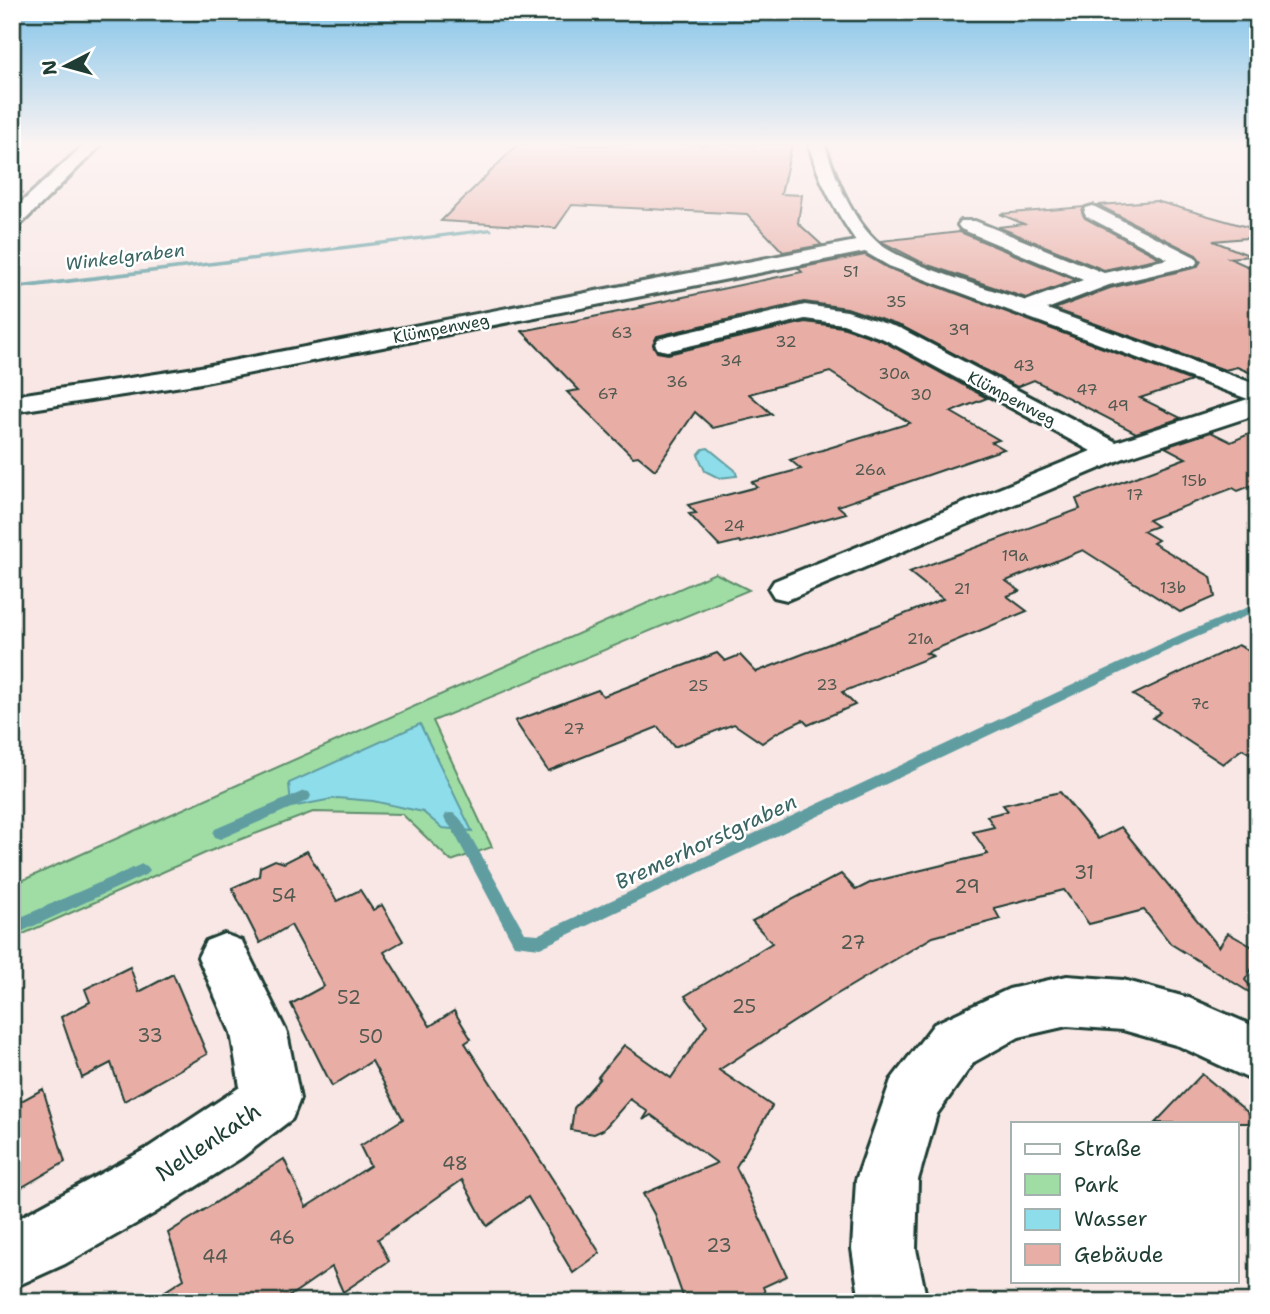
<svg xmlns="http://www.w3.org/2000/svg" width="1270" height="1314" font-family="'Shantell Sans',sans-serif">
<rect width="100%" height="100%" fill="#f8e7e4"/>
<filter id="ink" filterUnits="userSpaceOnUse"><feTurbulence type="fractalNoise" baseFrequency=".0143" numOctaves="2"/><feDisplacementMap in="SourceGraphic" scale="14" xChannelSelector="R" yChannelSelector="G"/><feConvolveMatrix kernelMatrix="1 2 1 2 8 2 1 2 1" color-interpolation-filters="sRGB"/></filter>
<g filter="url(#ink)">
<!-- green -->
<polygon fill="#9fdda4" stroke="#5f8d6c" stroke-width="2" points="715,573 749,590 433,721 492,847 451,861 402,814 313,812 210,851 12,939 12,885"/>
<!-- water -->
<g fill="#8dddea" stroke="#619da1" stroke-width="2">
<polygon points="708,448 735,470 737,476 719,478 705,471 698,455 703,449"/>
<polygon points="420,724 472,831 442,828 423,812 373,801 337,798 291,807 289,783"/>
</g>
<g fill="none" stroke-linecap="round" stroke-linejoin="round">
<!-- stream -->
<g fill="#619da1" fill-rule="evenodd">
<polygon points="491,228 493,231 12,290 12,286"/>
<path d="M1258,603V611L1190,640L540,948L514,945L452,829L444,818L446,814C454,811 457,815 462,821L525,933L539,934L1182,634Z"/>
<polygon points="304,791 309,792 311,796 309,800 225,837 220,839 215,837 213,833 215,829"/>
<polygon points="142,864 147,866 150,870 147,874 12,936 12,921"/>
</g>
</g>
<!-- building -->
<g fill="#e8aea6" stroke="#1f3d34" stroke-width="2">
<polygon points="517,145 792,145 781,194 802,195 798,223 822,245 783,252 747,214 572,205 556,228 441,221"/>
<polygon points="1156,201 1258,230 1258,237 1213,241 1251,256 1229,258 1258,271 1258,376 1237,367 1225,370 1054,309 1110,288 1197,267 1201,261 1196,255 1098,205"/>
<polygon points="1084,207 1082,213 1085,218 1160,258 1104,270 998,227 1024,224 1000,214"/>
<polygon points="960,232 1076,280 1026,298 925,264 880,241"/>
<polygon points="865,255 888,268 1192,381 1140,398 1181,418 1136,433 1034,380 1017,387 903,327 847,308 804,302 657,336 653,345 657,352 668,354 805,322 842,327 883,341 987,398 951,412 999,440 992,442 1004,449 838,506 846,513 741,543 739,541 719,546 689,514 696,513 688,505 757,487 752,482 801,469 790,460 910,423 830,372 749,394 772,414 713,428 695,412 655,470 638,456 633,457 567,392 579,390 522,331 643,307 641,306 802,272 798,268"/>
<polygon points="1258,430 1258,483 1238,491 1233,488 1148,520 1157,526 1143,531 1158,540 1153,543 1211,577 1215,597 1180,612 1083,550 1006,581 1020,591 1007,596 1027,611 926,653 933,656 842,692 855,705 808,725 803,720 778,732 762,743 734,724 674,747 658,727 548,771 515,721 598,690 603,696 717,653 725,661 740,655 756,672 829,644 943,599 909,572 1080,509 1076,499 1186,458 1165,447 1211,432 1231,442"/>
<polygon points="1238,645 1258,655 1258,758 1242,749 1223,764 1153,718 1161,712 1133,695"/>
<polygon points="1060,792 1098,839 1121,827 1219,947 1228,933 1258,950 1258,959 1245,980 1252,988 1249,992 1171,944 1144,910 1089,924 1064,890 994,908 1000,919 933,937 829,999 719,1070 772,1106 736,1167 787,1276 763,1287 769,1302 685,1302 654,1214 643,1194 717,1163 651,1115 643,1120 648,1112 630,1099 603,1130 594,1134 571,1130 574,1108 600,1078 598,1077 624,1045 671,1078 707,1025 685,996 772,943 752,921 841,874 856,890 872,882 988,854 973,832 994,827 987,816 1008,811 1003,805"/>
<polygon points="307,851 337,901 360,890 373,910 382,905 403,941 384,952 430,1026 454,1011 471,1039 465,1043 600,1253 573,1273 528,1197 487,1226 462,1180 378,1239 389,1261 343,1292 332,1267 281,1302 148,1302 184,1279 168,1233 284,1159 306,1207 370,1166 360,1146 403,1119 372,1061 332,1086 291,1004 324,986 291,925 260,943 232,888 259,876 260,867 275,860 284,863"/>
<polygon points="130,967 139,992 173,974 207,1054 124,1101 111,1063 82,1078 61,1017 90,1002 85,989"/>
<polygon points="1202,1074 1258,1121 1258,1123 1155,1123"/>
<polygon points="43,1089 65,1162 12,1193 12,1106"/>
</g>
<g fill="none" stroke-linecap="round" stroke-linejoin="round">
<defs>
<g id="minor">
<polygon points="84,145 101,145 19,226 12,228 12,211"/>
<path d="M809,145H825C835,176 850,216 875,240C898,263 991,289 1026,301L1083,280L961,229L958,225L961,221H975L1104,273L1168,259L1086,216L1084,212L1086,208L1093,206L1195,257L1198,261L1195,265L1109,285L1047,309L1258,385V414L1124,458L787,600L774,597L769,589L774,581L1091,451L884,339L843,324L805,319L667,351L658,349L655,344L658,339L805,305L847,311L902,329L1116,442L1248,399L889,266L865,252L195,384L12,412V396L195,368L856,241C835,210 819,182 809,145Z"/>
<polygon points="224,934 242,941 287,1033 300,1099 292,1119 241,1158 153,1214 65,1264 12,1288 12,1222 146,1149 240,1087 231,1033 198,957 206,941"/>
<polygon points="1067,976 1123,980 1189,998 1258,1028 1258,1083 1179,1046 1123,1030 1067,1026 1019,1037 974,1062 937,1114 918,1180 916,1249 927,1302 860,1302 852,1249 856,1180 891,1080 934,1024 1009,989"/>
</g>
</defs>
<!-- minor casing -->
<use href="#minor" stroke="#1f3d34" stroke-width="6"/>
<!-- minor -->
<use href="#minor" fill="#fff" fill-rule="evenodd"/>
</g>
</g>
<!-- sky -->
<linearGradient id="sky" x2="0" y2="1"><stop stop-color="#83c4e9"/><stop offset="0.44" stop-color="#fcf4f3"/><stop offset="1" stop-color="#fcf4f3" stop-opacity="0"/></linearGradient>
<rect width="1270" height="328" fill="url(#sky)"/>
<g text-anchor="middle" stroke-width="5" stroke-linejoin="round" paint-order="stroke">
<!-- number labels -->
<g font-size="16" fill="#515950">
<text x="851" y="277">51</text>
<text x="896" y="307">35</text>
<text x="959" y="335">39</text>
<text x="622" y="338">63</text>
<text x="786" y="347">32</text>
<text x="731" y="366">34</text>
<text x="1024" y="371">43</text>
<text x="894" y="379">30a</text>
<text x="677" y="387">36</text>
<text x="1087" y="395">47</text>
<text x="608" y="399">67</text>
<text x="921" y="400">30</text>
<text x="1118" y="411">49</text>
<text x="870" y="475">26a</text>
<text x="1194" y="486">15b</text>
<text x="1135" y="500">17</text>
<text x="734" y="531">24</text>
<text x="1015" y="561">19a</text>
<text x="1173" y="593">13b</text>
<text x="962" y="594">21</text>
<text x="920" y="644">21a</text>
<text x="827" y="690">23</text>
<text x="698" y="691">25</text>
<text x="1200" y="709">7c</text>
<text x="574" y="734">27</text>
</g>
<!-- far-street labels -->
<g font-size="16" fill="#1f3d34" stroke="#fff">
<text transform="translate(441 328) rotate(-11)" y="6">Klümpenweg</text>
<text transform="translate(1012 398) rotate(28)" y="6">Klümpenweg</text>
</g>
<!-- far-water labels -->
<g font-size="18" font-style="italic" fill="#3a6562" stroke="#fff">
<text transform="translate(125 257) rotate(-7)" y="6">Winkelgraben</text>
</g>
<!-- near-number labels -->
<g font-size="19" fill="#515950">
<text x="1084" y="879">31</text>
<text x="967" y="893">29</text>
<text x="284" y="902">54</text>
<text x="853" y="949">27</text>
<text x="349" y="1004">52</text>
<text x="744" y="1013">25</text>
<text x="150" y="1042">33</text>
<text x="371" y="1043">50</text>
<text x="455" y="1170">48</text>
<text x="282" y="1244">46</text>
<text x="719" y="1252">23</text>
<text x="215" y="1263">44</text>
</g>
<!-- water labels -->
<g font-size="21" font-style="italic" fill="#3a6562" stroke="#fff">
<text transform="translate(706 842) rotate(-25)" y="7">Bremerhorstgraben</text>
</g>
<!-- near-street labels -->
<g font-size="23" fill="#1f3d34" stroke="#fff">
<text transform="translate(208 1142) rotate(-34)" y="8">Nellenkath</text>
</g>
</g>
<!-- margin -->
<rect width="1270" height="1314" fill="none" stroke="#fff" stroke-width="42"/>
<rect x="21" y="21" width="1228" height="1272" fill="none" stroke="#1f3d34" stroke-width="2.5" filter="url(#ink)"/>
<!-- legend -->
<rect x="1011" y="1122" width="228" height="161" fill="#ffffff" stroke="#a5b1ae" stroke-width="2"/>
<rect x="1025" y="1144" width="35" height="10" fill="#ffffff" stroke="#a5b1ae" stroke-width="2"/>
<text x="1074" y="1156" font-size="21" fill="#1f3d34">Straße</text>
<rect x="1025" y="1174" width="35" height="21" fill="#9fdda4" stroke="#a5b1ae" stroke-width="2"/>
<text x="1074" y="1192" font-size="21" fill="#1f3d34">Park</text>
<rect x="1025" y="1209" width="35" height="21" fill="#8dddea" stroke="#a5b1ae" stroke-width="2"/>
<text x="1074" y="1226" font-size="21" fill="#1f3d34">Wasser</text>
<rect x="1025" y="1244" width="35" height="21" fill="#e8aea6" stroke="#a5b1ae" stroke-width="2"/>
<text x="1074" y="1262" font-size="21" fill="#1f3d34">Gebäude</text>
<!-- north arrow -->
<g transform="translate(66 66) rotate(264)" stroke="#ffffff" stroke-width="5" paint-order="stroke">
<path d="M0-5L12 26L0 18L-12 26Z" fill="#1f3d34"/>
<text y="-10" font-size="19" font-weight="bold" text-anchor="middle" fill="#1f3d34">N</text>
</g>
</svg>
